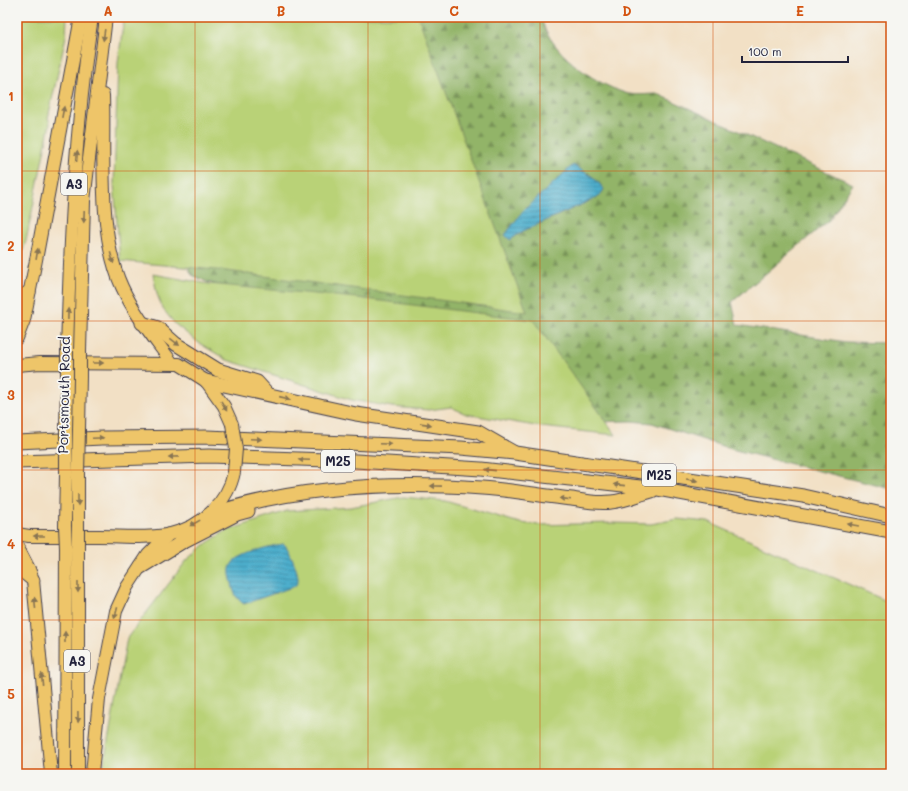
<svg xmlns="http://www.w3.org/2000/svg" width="908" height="791" font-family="Mali,sans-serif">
<defs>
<pattern id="forest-firs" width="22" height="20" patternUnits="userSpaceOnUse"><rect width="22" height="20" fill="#92b468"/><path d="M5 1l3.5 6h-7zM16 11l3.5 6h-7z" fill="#779257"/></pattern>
<pattern id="water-rules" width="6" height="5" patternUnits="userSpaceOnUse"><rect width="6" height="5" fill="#4daecc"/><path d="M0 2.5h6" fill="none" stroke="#408da7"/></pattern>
</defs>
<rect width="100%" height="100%" fill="#f6f6f2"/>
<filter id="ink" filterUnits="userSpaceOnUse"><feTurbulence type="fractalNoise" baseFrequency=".025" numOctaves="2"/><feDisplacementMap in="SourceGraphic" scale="8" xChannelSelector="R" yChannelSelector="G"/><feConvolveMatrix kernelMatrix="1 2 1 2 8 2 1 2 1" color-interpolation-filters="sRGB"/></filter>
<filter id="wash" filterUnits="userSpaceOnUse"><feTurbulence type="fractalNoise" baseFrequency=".012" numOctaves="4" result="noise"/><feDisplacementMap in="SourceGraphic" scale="16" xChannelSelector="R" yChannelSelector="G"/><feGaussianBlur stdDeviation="0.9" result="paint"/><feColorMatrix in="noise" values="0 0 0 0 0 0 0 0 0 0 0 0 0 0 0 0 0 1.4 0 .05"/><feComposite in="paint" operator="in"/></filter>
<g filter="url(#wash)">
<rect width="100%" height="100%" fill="#f2e0c5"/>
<!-- forest -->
<path fill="url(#forest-firs)" stroke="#5a6b52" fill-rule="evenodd" d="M172,17H541C549,52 592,82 625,93C634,96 648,94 658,94L853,184L829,220L732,302L737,325L846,342L891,343V489L731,449L652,423L631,421L593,422L237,289L207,282L192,275L187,265ZM600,196L523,231L510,240L505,235Z"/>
<!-- park -->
<g fill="#b9d277" stroke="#6e7a59">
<polygon points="17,17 67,17 66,36 48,118 50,123 26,241 17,268"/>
<polygon points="124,17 421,17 419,19 527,312 227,271 120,261 114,184 118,63"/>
<polygon points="153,274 209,284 357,298 533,320 616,435 541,427 466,414 451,407 429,410 392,407 352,400 227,360 199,343 175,324 163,309 157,294"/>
<polygon points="403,497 445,501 520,523 539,525 612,523 651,524 677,519 708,522 891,603 891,774 102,774 127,638 187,560 207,543 226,531 287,511 351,507"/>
</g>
<!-- water -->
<g fill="url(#water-rules)" stroke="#386884">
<polygon points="573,165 593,177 604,189 600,196 523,231 510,240 505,235 523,211"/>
<path d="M284,544C289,548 299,573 298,580C298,583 296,584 295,586L244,604C236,599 233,591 232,583C230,576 228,570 232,564C237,554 273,545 284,544Z"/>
</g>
</g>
<g filter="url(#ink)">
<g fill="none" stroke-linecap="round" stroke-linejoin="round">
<defs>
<g id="trunk">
<path d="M103,95C105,153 97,233 122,287C135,315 154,338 172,363"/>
<polyline points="17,338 24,320 36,260 81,17"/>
<polyline points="80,351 84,201 106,17"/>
<path d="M67,352C70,240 75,128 92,17"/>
<polyline points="17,365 40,363 179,364 206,381 224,406 232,424"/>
<polyline points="79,429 80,377"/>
<polyline points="66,431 67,378"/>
<polyline points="65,526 66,474"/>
<polyline points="78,526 78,474"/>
<path d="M17,534L29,536C53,536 76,536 99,536C122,536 147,539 170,534C200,528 228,503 234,472"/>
<polyline points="17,546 29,569 33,580 51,774"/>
<polyline points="78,548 78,774"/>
<polyline points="65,774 66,548"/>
<polyline points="92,774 99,699 116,611 127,587 148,555 169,534"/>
</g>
<g id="motorway">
<polyline points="17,304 20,298 29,292"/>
<polyline points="142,323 158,328 176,344 218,370 257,382 268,394"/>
<polyline points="206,381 356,414 478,432 513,452"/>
<polyline points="17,442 102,438 207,437 461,448 515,453 803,496 891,516"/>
<polyline points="17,462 209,456 356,461 481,469 658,489 891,532"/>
<path d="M209,515C294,486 393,482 482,488C512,490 542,496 572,499C584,501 599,504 611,502C625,501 639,494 652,491"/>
<polyline points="17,563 23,572 33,580"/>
<polyline points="141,567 182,542 237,514 248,511"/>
</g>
</defs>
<!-- trunk casing -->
<use href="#trunk" stroke="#413e50" stroke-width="14"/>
<!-- motorway casing -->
<use href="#motorway" stroke="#413e50" stroke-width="15"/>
<!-- trunk -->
<use href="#trunk" stroke="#eec569" stroke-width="12"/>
<!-- motorway -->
<use href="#motorway" stroke="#eec569" stroke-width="13"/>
<defs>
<g id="trunk-bridge">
<polyline points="80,377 80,351"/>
<polyline points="67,378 67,352"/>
<polyline points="232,424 236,449 234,472"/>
<polyline points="66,474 66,431"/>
<polyline points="78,474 79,429"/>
<polyline points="65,526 66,548"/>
<polyline points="78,548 78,526"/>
</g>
</defs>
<!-- trunk-bridge casing -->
<use href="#trunk-bridge" stroke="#413e50" stroke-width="14" stroke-linecap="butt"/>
<!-- trunk-bridge -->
<use href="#trunk-bridge" stroke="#eec569" stroke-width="12"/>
</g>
<!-- one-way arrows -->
<defs><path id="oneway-solid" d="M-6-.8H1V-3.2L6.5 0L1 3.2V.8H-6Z"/></defs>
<g fill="#887452">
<use href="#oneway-solid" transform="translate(104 35) rotate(98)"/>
<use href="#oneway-solid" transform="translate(63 112) rotate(-79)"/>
<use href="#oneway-solid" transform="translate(77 156) rotate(-86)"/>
<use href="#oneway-solid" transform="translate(84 217) rotate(92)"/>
<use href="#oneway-solid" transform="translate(37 254) rotate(-81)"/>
<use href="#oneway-solid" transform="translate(112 258) rotate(74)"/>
<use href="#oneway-solid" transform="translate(68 314) rotate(-89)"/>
<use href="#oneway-solid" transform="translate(175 342) rotate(38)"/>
<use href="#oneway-solid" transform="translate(98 363)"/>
<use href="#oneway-solid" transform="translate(285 398) rotate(13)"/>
<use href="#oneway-solid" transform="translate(224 406) rotate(60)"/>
<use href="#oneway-solid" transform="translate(426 424) rotate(8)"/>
<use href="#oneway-solid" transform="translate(98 438) rotate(-2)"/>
<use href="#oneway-solid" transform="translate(256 439) rotate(2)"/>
<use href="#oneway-solid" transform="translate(386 444) rotate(3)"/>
<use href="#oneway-solid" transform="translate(174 457) rotate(179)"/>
<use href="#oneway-solid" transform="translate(304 460) rotate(-178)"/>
<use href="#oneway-solid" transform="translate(490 470) rotate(-174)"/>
<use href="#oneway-solid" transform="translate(692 480) rotate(9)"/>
<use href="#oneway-solid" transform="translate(619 485) rotate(-174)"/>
<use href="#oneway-solid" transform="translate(436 486) rotate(-179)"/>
<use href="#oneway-solid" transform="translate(565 499) rotate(-173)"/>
<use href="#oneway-solid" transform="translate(78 500) rotate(90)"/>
<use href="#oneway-solid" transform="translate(195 523) rotate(151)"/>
<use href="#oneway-solid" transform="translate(853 525) rotate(-170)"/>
<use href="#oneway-solid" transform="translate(39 536) rotate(180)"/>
<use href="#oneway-solid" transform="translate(78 587) rotate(90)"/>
<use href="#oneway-solid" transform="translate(35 603) rotate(-95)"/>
<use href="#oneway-solid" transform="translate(116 613) rotate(105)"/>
<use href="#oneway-solid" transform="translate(65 637) rotate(-90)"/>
<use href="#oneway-solid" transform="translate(42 679) rotate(-96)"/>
<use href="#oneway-solid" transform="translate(78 717) rotate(89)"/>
</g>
</g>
<!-- grid -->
<path fill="none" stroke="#d45411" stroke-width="1" stroke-opacity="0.55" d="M195,17V774M368,17V774M540,17V774M713,17V774M17,171H891M17,321H891M17,470H891M17,620H891"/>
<g text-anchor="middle" stroke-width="3.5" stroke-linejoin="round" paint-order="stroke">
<!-- shield labels -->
<g fill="#f6f6f2" stroke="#626272" stroke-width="1">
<rect x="61" y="173" width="26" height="22" rx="3"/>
<rect x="321" y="450" width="34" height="22" rx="3"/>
<rect x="642" y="464" width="34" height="22" rx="3"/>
<rect x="64" y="650" width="26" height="22" rx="3"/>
</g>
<g font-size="13" font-weight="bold" fill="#22223b">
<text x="74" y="189">A3</text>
<text x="338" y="466">M25</text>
<text x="659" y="480">M25</text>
<text x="77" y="666">A3</text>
</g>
<!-- street labels -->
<g font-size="14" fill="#22223b" stroke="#f6f6f2">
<text transform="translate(64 395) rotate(-89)" y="5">Portsmouth Road</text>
</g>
</g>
<!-- margin -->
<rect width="908" height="791" fill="none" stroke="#f6f6f2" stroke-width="44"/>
<!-- scale -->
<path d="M742 56v6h106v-6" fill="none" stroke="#22223b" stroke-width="2"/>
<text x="748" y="56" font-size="12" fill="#22223b" stroke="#f6f6f2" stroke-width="3" paint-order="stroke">100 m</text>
<rect x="22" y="22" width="864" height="747" fill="none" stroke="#d45411" stroke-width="1.5"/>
<g font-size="13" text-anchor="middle" font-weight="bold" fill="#d45411">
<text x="108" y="16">A</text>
<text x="281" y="16">B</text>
<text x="454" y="16">C</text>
<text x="627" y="16">D</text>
<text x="800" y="16">E</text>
<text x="11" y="101">1</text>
<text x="11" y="251">2</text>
<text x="11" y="400">3</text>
<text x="11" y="549">4</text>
<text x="11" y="699">5</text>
</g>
</svg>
